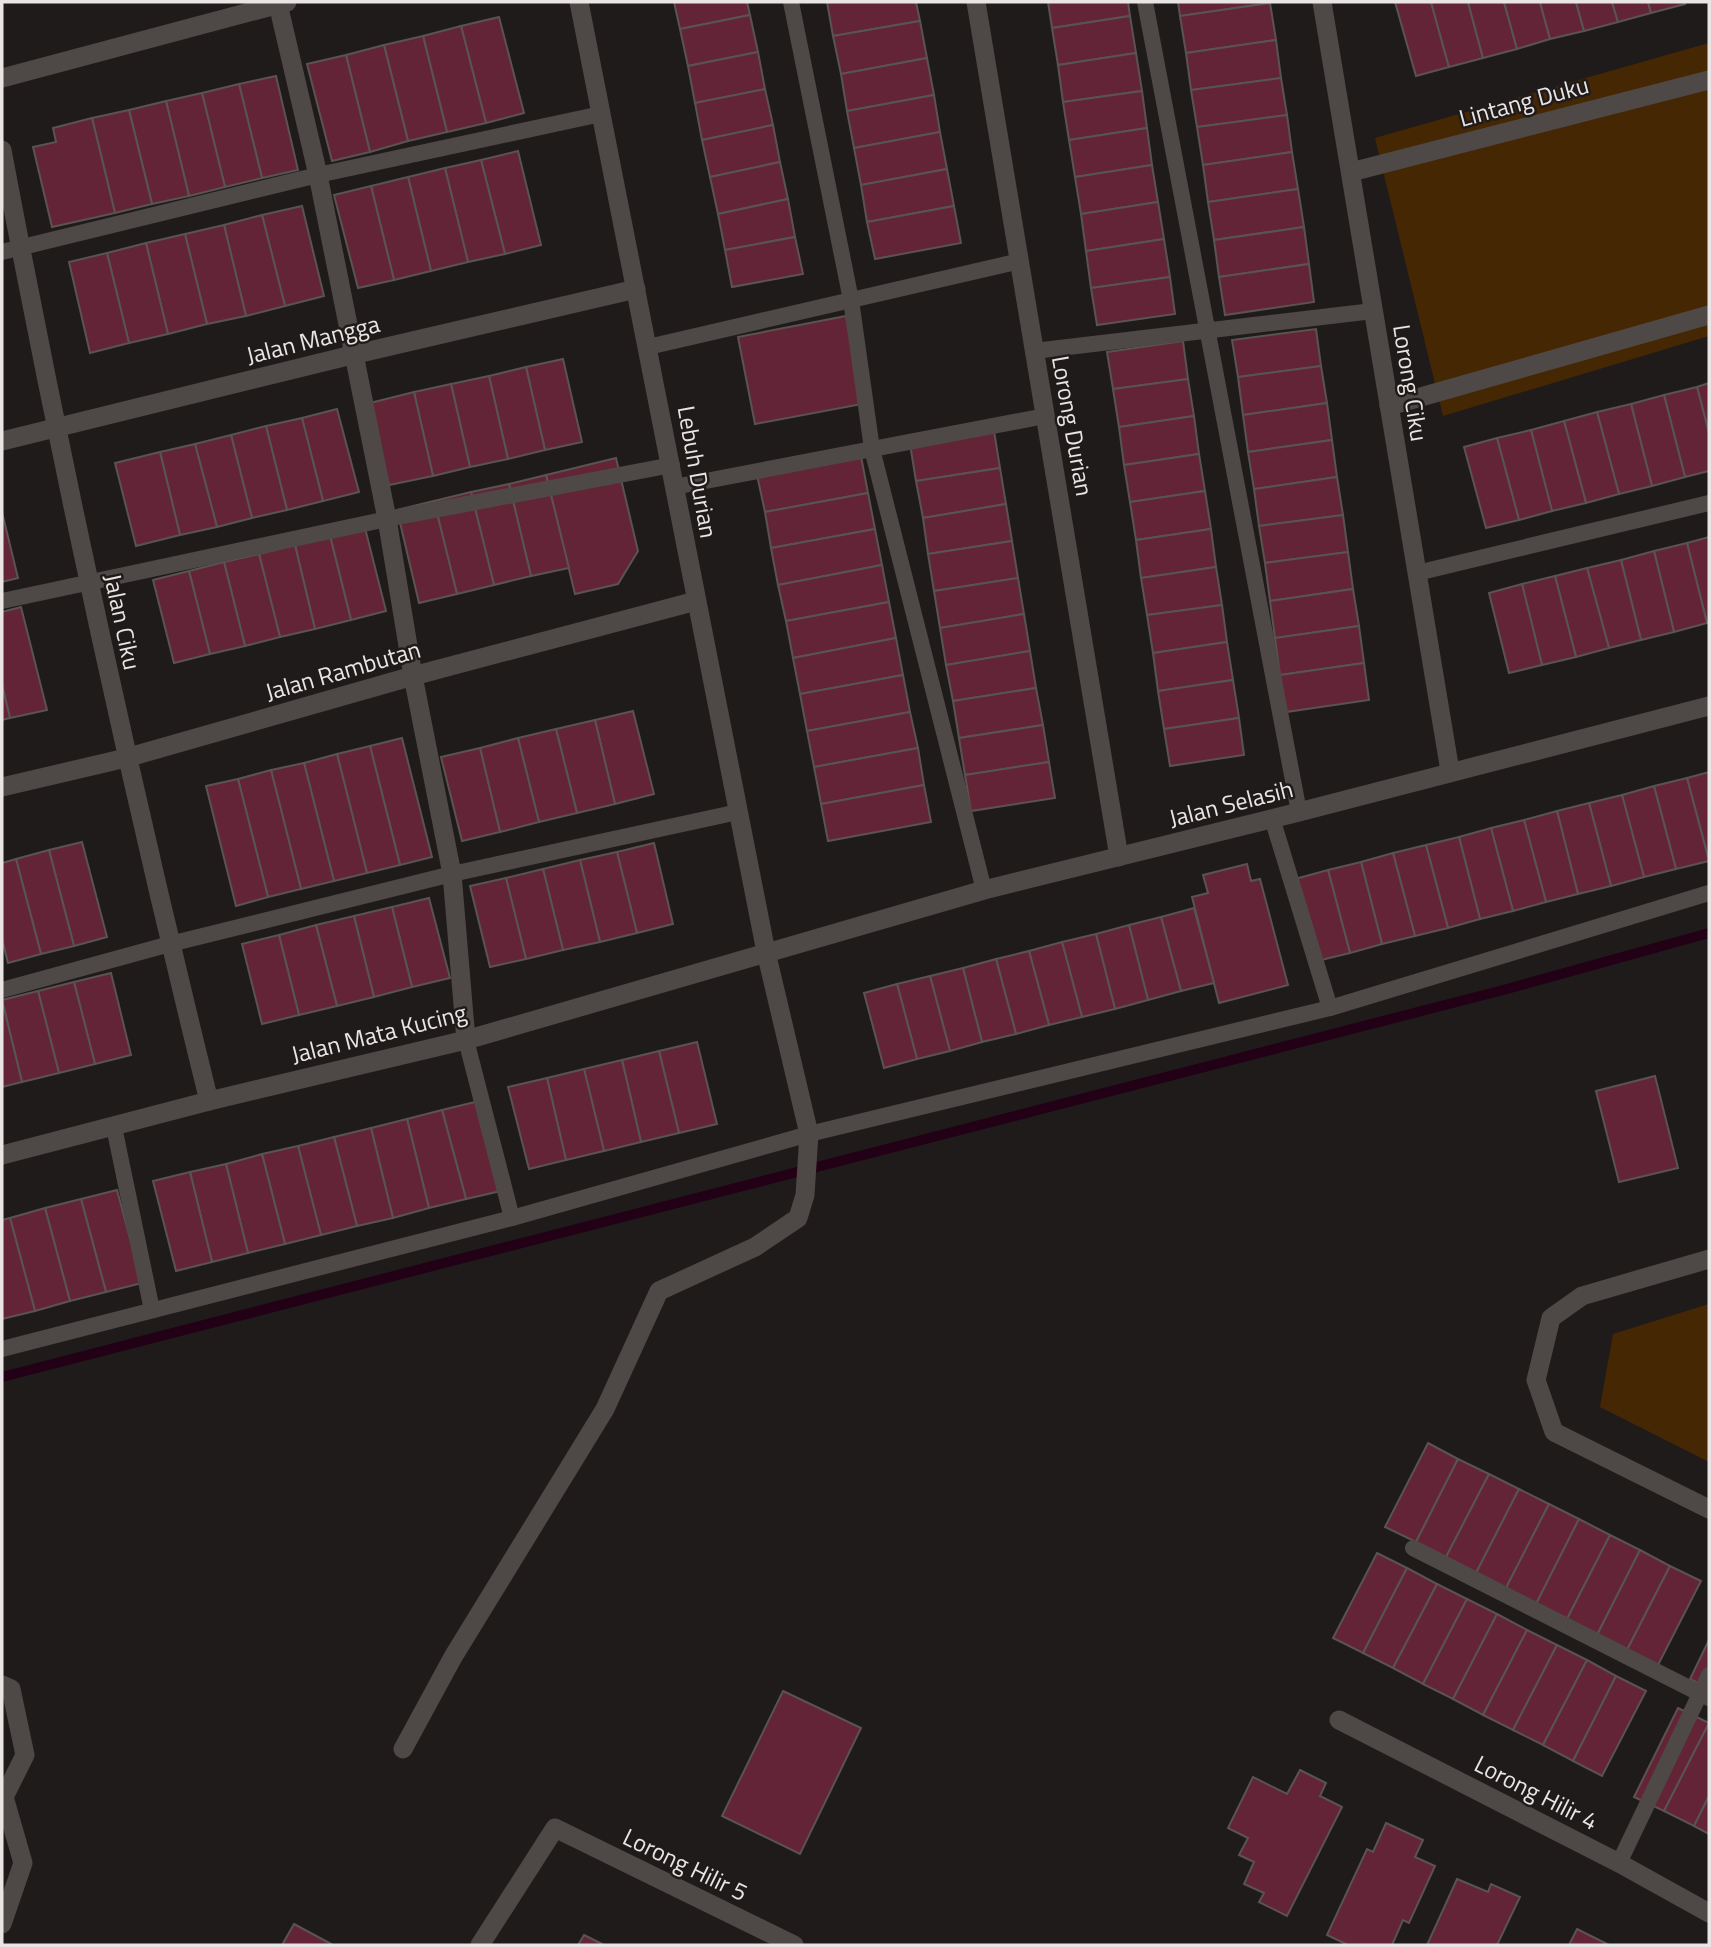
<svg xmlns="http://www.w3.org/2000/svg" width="1711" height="1947" font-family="'Titillium Web',sans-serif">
<rect width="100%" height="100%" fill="#201b1b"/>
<!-- green -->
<g fill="#462704">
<polygon points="1709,43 1709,336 1443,416 1375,138"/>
<polygon points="1709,1304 1709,1462 1600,1407 1613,1334"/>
</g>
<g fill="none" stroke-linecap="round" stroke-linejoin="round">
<!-- stream -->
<polyline stroke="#220015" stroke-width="10" points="2,1377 1507,989 1709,933"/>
</g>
<!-- building -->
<g fill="#642437" stroke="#595354" stroke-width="2">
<polygon points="674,2 747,2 750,15 680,29"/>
<polygon points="827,2 916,2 920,21 833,36"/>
<polygon points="1048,2 1128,2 1130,16 1052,28"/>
<polygon points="1178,2 1270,2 1270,3 1180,16"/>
<polygon points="1395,2 1431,2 1449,67 1416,76"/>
<polygon points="1431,2 1468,2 1483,58 1449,67"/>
<polygon points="1468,2 1504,2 1517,49 1483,58"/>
<polygon points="1504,2 1540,2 1550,39 1517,49"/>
<polygon points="1540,2 1576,2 1584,31 1550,39"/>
<polygon points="1576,2 1612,2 1618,22 1584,31"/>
<polygon points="1612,2 1648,2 1651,13 1618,22"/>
<polygon points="1648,2 1684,2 1685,4 1651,13"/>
<polygon points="1270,3 1276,40 1186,53 1180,16"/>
<polygon points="750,15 758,52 688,66 680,29"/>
<polygon points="1130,16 1136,53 1058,65 1052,28"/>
<polygon points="499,17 524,113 486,123 461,26"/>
<polygon points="920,21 927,58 841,74 833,36"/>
<polygon points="461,26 486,123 447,132 423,36"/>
<polygon points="423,36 447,132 408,141 384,45"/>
<polygon points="1276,40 1281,78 1191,90 1186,53"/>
<polygon points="384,45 408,141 370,152 346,55"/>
<polygon points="758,52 765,89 695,103 688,66"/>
<polygon points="1136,53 1142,91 1063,102 1058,65"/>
<polygon points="346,55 370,152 332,161 307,64"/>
<polygon points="927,58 934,95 847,111 841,74"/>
<polygon points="276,76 298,170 262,178 239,84"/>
<polygon points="1281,78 1287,115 1197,127 1191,90"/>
<polygon points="239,84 262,178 225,187 202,93"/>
<polygon points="765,89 773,125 702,140 695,103"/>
<polygon points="1142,91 1147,128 1069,140 1063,102"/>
<polygon points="202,93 225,187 189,196 166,101"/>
<polygon points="934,95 940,132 854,148 847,111"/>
<polygon points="166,101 189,196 152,204 129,110"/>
<polygon points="129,110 152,204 115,213 92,118"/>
<polygon points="1287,115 1292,152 1203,165 1197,127"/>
<polygon points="92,118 115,213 52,227 33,147 56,142 53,128"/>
<polygon points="773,125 780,162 710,177 702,140"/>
<polygon points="1147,128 1152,165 1075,177 1069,140"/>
<polygon points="940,132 947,169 861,185 854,148"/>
<polygon points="518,151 541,245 505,254 481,160"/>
<polygon points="1292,152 1298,189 1208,202 1203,165"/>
<polygon points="481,160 505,254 468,262 445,168"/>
<polygon points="780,162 788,199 718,214 710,177"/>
<polygon points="1152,165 1158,202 1081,214 1075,177"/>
<polygon points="445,168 468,262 431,271 408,177"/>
<polygon points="947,169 954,206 867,222 861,185"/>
<polygon points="408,177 431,271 394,280 371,186"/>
<polygon points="371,186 394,280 358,288 334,195"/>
<polygon points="1298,189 1304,227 1214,240 1208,202"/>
<polygon points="788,199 795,237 725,250 718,214"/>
<polygon points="1158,202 1164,239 1086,251 1081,214"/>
<polygon points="302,206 324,296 285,306 262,215"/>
<polygon points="954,206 961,243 875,259 867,222"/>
<polygon points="262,215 285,306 246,316 224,225"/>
<polygon points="224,225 246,316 207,324 185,234"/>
<polygon points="1304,227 1309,264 1219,277 1214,240"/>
<polygon points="185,234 207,324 168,334 146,243"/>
<polygon points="795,237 803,274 732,287 725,250"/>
<polygon points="1164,239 1170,277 1091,288 1086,251"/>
<polygon points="146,243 168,334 129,343 107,253"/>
<polygon points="107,253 129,343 90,353 69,262"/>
<polygon points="1309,264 1314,302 1225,315 1219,277"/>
<polygon points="1170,277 1175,314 1097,325 1091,288"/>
<polygon points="846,316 862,404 755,424 738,337"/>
<polygon points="1316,329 1321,366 1238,377 1232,340"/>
<polygon points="1183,341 1188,379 1113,389 1107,352"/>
<polygon points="563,359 582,442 545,450 526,367"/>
<polygon points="1321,366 1327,403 1243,415 1238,377"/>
<polygon points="526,367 545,450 508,459 489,376"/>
<polygon points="489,376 508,459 470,467 451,384"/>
<polygon points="1188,379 1194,416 1119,427 1113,389"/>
<polygon points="1709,383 1709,433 1697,387"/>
<polygon points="451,384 470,467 433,476 414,392"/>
<polygon points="1697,387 1709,433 1709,471 1685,477 1664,395"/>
<polygon points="414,392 433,476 389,485 370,403"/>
<polygon points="1664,395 1685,477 1652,486 1631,404"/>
<polygon points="1327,403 1332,440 1248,452 1243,415"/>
<polygon points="1631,404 1652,486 1619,494 1597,412"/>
<polygon points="337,409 359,492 323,501 302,418"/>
<polygon points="1597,412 1619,494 1586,503 1564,421"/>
<polygon points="1194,416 1199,454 1124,465 1119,427"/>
<polygon points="302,418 323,501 287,510 266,426"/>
<polygon points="1564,421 1586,503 1552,511 1531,430"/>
<polygon points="266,426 287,510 252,518 231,435"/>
<polygon points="1531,430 1552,511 1519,520 1497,438"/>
<polygon points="994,431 1000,468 916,481 910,444"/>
<polygon points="231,435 252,518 217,527 195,444"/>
<polygon points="1497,438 1519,520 1486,528 1464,447"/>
<polygon points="1332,440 1337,477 1254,489 1248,452"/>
<polygon points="195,444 217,527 180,535 160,452"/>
<polygon points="160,452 180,535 136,546 115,463"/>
<polygon points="1199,454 1205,491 1130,502 1124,465"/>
<polygon points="861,456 868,493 765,512 757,475"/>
<polygon points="616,458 638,551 618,584 575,594 546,475"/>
<polygon points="1000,468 1006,504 923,518 916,481"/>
<polygon points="546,475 569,568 531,576 509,484"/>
<polygon points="1337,477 1343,515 1259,526 1254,489"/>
<polygon points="509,484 531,576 494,585 471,492"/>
<polygon points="1205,491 1211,529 1136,540 1130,502"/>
<polygon points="471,492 494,585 457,594 434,501"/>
<polygon points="868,493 875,529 771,548 765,512"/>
<polygon points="434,501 457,594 419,603 397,510"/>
<polygon points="1006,504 1012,541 928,554 923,518"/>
<polygon points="2,512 18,578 2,582"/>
<polygon points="1343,515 1348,552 1265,563 1259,526"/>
<polygon points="365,528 386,611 351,620 330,536"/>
<polygon points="875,529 882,565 778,585 771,548"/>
<polygon points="1211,529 1216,567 1141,578 1136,540"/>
<polygon points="330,536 351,620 315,629 295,545"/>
<polygon points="1709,537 1709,623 1707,623 1687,543"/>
<polygon points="1012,541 1018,578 934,591 928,554"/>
<polygon points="1687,543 1707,623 1674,632 1654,551"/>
<polygon points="295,545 315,629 280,637 259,554"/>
<polygon points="1654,551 1674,632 1641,640 1621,560"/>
<polygon points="1348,552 1353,589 1270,601 1265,563"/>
<polygon points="259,554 280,637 245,646 224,562"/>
<polygon points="1621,560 1641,640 1609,648 1587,568"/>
<polygon points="224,562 245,646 210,654 189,571"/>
<polygon points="882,565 889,602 786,621 778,585"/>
<polygon points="1216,567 1222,605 1147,615 1141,578"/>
<polygon points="1587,568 1609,648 1576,657 1555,576"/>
<polygon points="189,571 210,654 174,663 153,580"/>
<polygon points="1555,576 1576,657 1542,665 1522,584"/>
<polygon points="1018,578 1024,614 940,628 934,591"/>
<polygon points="1522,584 1542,665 1509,673 1489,593"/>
<polygon points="1353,589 1359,626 1275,638 1270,601"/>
<polygon points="889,602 896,638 793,658 786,621"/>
<polygon points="1222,605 1227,642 1153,653 1147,615"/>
<polygon points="21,607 47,710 10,718 2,685 2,612"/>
<polygon points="1024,614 1030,651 946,665 940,628"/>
<polygon points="1359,626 1364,663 1280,675 1275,638"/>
<polygon points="896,638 903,675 800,694 793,658"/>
<polygon points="1227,642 1233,680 1158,691 1153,653"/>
<polygon points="1030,651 1036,688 953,701 946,665"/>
<polygon points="1364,663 1369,700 1286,712 1280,675"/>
<polygon points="903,675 910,712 807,731 800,694"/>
<polygon points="1233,680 1239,718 1164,729 1158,691"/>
<polygon points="2,685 10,718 2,720"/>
<polygon points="1036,688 1043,725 959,738 953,701"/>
<polygon points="633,711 654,794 615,804 595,720"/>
<polygon points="910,712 918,748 814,767 807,731"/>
<polygon points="1239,718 1244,755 1170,766 1164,729"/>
<polygon points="595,720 615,804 577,813 556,729"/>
<polygon points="1043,725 1049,762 965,775 959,738"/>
<polygon points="556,729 577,813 539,822 518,738"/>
<polygon points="402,738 432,857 400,865 370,746"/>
<polygon points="518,738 539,822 500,832 480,748"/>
<polygon points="370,746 400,865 367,873 337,754"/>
<polygon points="480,748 500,832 462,841 441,757"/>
<polygon points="918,748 924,785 821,804 814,767"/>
<polygon points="337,754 367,873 334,881 304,763"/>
<polygon points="1049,762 1055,798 971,811 965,775"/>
<polygon points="304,763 334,881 301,889 271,770"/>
<polygon points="271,770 301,889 268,897 238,779"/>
<polygon points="1709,772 1709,861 1687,778"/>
<polygon points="1687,778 1709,861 1676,869 1654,786"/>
<polygon points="238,779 268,897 236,906 206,786"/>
<polygon points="924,785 931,822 828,841 821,804"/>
<polygon points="1654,786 1676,869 1644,877 1622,795"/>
<polygon points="1622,795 1644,877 1611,886 1589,803"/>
<polygon points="1589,803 1611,886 1578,894 1557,811"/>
<polygon points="1557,811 1578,894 1546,902 1524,820"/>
<polygon points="1524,820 1546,902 1513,911 1491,828"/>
<polygon points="1491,828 1513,911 1480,919 1459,837"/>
<polygon points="1459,837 1480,919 1448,928 1426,845"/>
<polygon points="82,842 107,937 74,946 49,850"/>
<polygon points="654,843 673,924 637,933 617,852"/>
<polygon points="1426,845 1448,928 1415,936 1393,853"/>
<polygon points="49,850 74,946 41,954 16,859"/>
<polygon points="617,852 637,933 600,942 580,860"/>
<polygon points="1393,853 1415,936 1382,944 1361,862"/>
<polygon points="16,859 41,954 8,963 2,939 2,863"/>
<polygon points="580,860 600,942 563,950 543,869"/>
<polygon points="1361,862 1382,944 1350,953 1328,870"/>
<polygon points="1247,864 1251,881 1260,879 1288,985 1219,1003 1192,897 1208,893 1203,875"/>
<polygon points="543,869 563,950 526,959 506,878"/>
<polygon points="1328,870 1350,953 1317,961 1295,879"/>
<polygon points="506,878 526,959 490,967 470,886"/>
<polygon points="429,898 450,978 412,987 392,907"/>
<polygon points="392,907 412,987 374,997 354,916"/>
<polygon points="1194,908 1214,983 1181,991 1161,917"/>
<polygon points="354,916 374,997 337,1006 316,925"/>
<polygon points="1161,917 1181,991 1148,1000 1129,925"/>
<polygon points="316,925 337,1006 299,1015 279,935"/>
<polygon points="1129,925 1148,1000 1115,1009 1096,934"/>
<polygon points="1096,934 1115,1009 1082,1017 1062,942"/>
<polygon points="279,935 299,1015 262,1024 242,944"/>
<polygon points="1062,942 1082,1017 1049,1025 1029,951"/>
<polygon points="1029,951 1049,1025 1016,1034 996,959"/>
<polygon points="996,959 1016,1034 982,1042 963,968"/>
<polygon points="963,968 982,1042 950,1051 930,976"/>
<polygon points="111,973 131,1055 95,1064 74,982"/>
<polygon points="930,976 950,1051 917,1059 897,984"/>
<polygon points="74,982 95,1064 59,1073 38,991"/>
<polygon points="897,984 917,1059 884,1068 864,993"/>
<polygon points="38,991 59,1073 22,1082 2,1000"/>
<polygon points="2,1000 22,1082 2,1087"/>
<polygon points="697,1042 717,1124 679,1133 659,1051"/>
<polygon points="659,1051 679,1133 641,1142 622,1060"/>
<polygon points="622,1060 641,1142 604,1151 584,1069"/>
<polygon points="584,1069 604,1151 566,1160 547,1078"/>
<polygon points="1655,1076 1678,1168 1619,1182 1596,1091"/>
<polygon points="547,1078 566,1160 529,1169 508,1087"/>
<polygon points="479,1101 501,1191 466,1199 442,1110"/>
<polygon points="442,1110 466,1199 429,1208 407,1119"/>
<polygon points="407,1119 429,1208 393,1218 371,1128"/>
<polygon points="371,1128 393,1218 357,1226 334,1137"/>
<polygon points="334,1137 357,1226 321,1235 298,1146"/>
<polygon points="298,1146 321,1235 285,1244 262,1154"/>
<polygon points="262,1154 285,1244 248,1253 226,1164"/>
<polygon points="226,1164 248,1253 212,1262 190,1172"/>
<polygon points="190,1172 212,1262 176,1271 153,1181"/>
<polygon points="117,1190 142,1283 106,1292 81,1199"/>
<polygon points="81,1199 106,1292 70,1301 45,1208"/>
<polygon points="45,1208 70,1301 35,1311 10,1218"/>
<polygon points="10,1218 35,1311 2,1319 2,1220"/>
<polygon points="1428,1443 1458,1459 1416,1542 1385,1527"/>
<polygon points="1458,1459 1489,1474 1446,1557 1416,1542"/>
<polygon points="1489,1474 1519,1489 1476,1573 1446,1557"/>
<polygon points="1519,1489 1549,1504 1506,1588 1476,1573"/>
<polygon points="1549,1504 1579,1519 1536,1604 1506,1588"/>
<polygon points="1579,1519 1610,1535 1567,1619 1536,1604"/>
<polygon points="1610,1535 1640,1550 1597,1635 1567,1619"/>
<polygon points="1640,1550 1670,1566 1627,1650 1597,1635"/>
<polygon points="1377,1553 1407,1568 1363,1653 1333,1638"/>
<polygon points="1670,1566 1701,1581 1658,1665 1627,1650"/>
<polygon points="1407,1568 1437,1584 1393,1668 1363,1653"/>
<polygon points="1437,1584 1467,1599 1423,1684 1393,1668"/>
<polygon points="1467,1599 1497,1614 1453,1699 1423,1684"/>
<polygon points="1497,1614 1527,1630 1483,1715 1453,1699"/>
<polygon points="1527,1630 1557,1645 1513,1730 1483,1715"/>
<polygon points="1709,1640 1709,1689 1690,1679"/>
<polygon points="1557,1645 1587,1660 1543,1745 1513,1730"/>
<polygon points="1587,1660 1616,1676 1573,1761 1543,1745"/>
<polygon points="1616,1676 1646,1691 1602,1776 1573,1761"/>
<polygon points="783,1691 861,1728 800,1854 722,1816"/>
<polygon points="1678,1708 1709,1723 1664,1811 1634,1797"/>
<polygon points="1709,1723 1709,1796 1694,1826 1664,1811"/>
<polygon points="1300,1770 1326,1783 1320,1796 1342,1807 1287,1916 1259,1902 1264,1893 1244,1884 1254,1862 1239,1855 1248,1838 1228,1828 1253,1777 1287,1794"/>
<polygon points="1709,1796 1709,1834 1694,1826"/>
<polygon points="1386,1823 1423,1840 1415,1857 1435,1866 1409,1923 1403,1920 1392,1945 1348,1945 1327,1935 1367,1849 1373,1852"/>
<polygon points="1457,1879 1488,1892 1491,1884 1520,1897 1497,1945 1427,1945"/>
<polygon points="294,1924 333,1945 282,1945"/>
<polygon points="1577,1929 1609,1945 1569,1945"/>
<polygon points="584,1935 604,1945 578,1945"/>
</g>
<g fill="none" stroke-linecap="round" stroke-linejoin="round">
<!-- service -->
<g stroke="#4e4847" stroke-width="16">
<polyline points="791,2 851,300 872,449 984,890"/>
<polyline points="1145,2 1299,812"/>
<polyline points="2,252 318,175 601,114"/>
<polyline points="648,347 1020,261"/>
<polyline points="1034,351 1373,311"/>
<polyline points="674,487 1045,416"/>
<polyline points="1417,573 1709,503"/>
<polyline points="2,601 387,519 672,465"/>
<polyline points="1272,818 1330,1008"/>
<polyline points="2,990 170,944 452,874 738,812"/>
<polyline points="466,1040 512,1218"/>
<polyline points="114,1127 152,1310"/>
<polyline points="2,1349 512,1218 809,1134 1330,1008 1709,893"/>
<polyline points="1413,1548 1709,1698"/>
<polyline points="1619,1863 1709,1675"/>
</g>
<!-- minor -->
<g stroke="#4e4847" stroke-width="19">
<polyline points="976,2 1119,857"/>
<polyline points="1322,2 1450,771"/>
<polyline points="278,4 318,175 387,519 413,676 452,874 466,1040"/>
<polyline points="2,78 287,2"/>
<path d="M2,150C62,469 131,786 209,1101"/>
<polyline points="1351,172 1709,80"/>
<polyline points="1389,406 1709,315"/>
<polyline points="2,441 352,355 636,289"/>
<polyline points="2,787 126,758 413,676 696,601"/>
<polyline points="2,1155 209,1101 466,1040 984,890 1299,812 1709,706"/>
<polyline points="1709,1259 1582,1296 1551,1318 1536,1380 1554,1432 1709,1509"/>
<polyline points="2,1685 11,1689 25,1755 4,1797 23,1863 2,1924"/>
<polyline points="1339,1720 1619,1863 1709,1913"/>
<polyline points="403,1749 453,1657 605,1409 659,1291 755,1247 798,1218 805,1195 809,1134 766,952 579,2"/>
<polyline points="480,1945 555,1828 794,1945"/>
</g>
</g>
<g text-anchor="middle" stroke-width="5" stroke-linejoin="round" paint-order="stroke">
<!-- street labels -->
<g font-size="24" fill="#e9e5e5" stroke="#201b1b">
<text transform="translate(1524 102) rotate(-15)" y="8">Lintang Duku</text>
<text transform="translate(313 340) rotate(-14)" y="8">Jalan Mangga</text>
<text transform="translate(1410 383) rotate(81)" y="8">Lorong Ciku</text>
<text transform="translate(1072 426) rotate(80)" y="8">Lorong Durian</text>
<text transform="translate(697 472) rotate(80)" y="8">Lebuh Durian</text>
<text transform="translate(122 622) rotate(78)" y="8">Jalan Ciku</text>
<text transform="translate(343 671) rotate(-16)" y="8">Jalan Rambutan</text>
<text transform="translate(1231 804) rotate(-14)" y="8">Jalan Selasih</text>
<text transform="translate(379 1034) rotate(-14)" y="8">Jalan Mata Kucing</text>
<text transform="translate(1536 1793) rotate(27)" y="8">Lorong Hilir 4</text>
<text transform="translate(685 1865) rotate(26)" y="8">Lorong Hilir 5</text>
</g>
</g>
<!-- border -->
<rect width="1711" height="1947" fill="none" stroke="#e9e5e5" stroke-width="7"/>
</svg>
